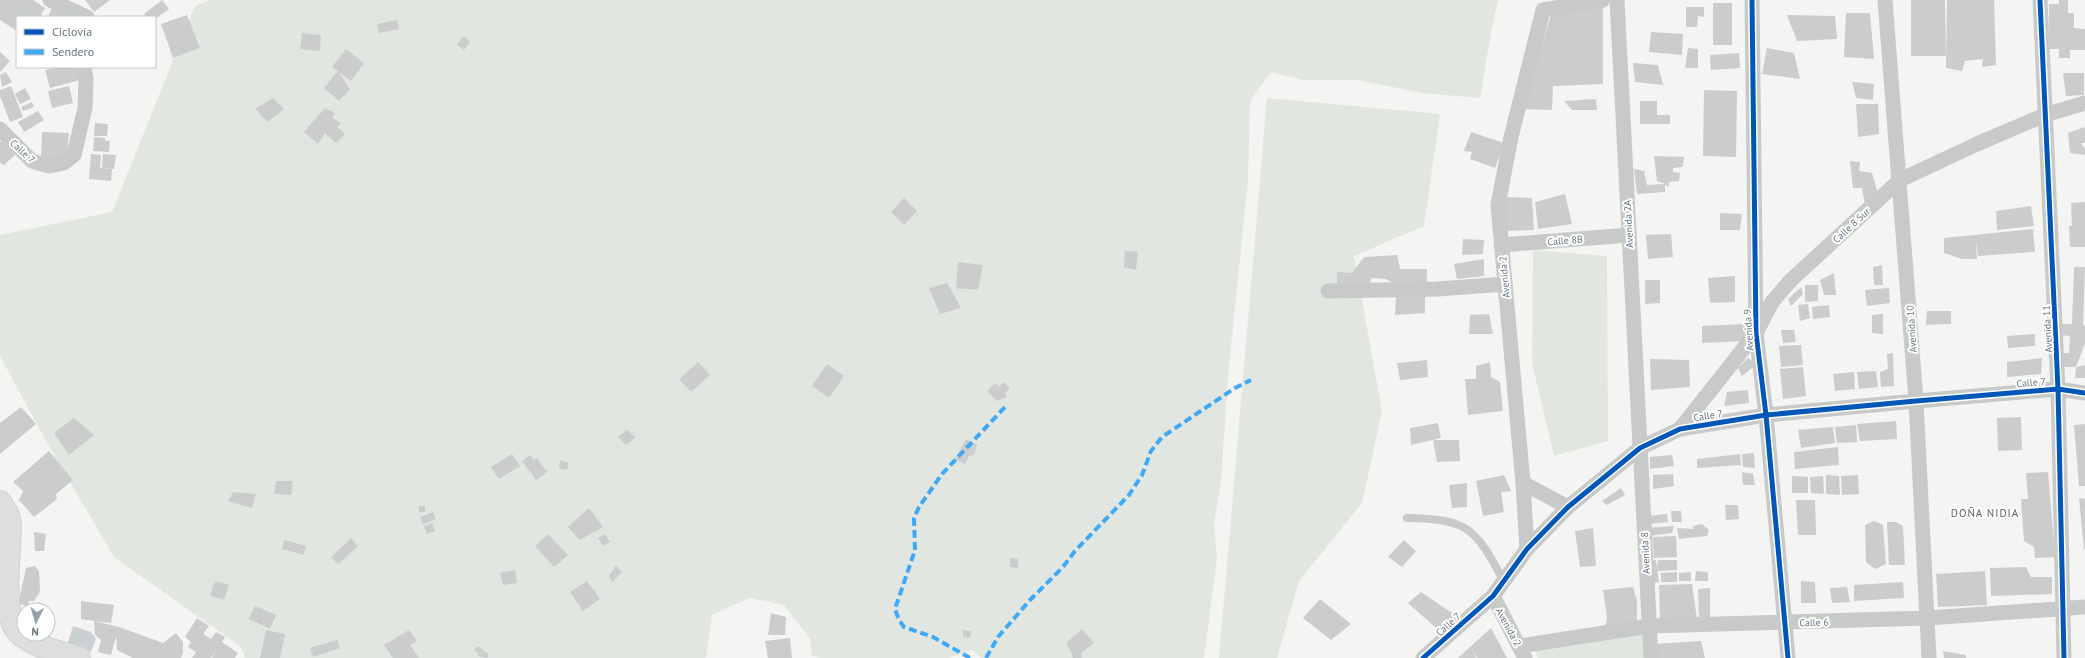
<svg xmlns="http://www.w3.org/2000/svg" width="2085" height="658" font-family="'PT Sans',sans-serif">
<rect width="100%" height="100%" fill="#f4f4f2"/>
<!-- green -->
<g fill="#e2e6e0">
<polygon points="210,0 1498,0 1491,32 1480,98 1422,93 1358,80 1304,80 1271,72 1250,101 1248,180 1228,376 1221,482 1214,525 1217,558 1204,658 981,658 972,650 949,658 820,658 812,656 810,639 784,605 749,598 712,615 706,658 245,658 241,647 114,557 50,448 0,356 0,235 112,212 195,6"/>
<polygon points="1267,98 1440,114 1424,226 1354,256 1382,411 1362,503 1299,581 1277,658 1219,658"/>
<polygon points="1533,250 1607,256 1608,441 1554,456 1532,363"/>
<polygon points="1646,631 1647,658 1538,658 1535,650"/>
</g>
<!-- water -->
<polygon fill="#c9d1d3" points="73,626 91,632 96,639 91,652 67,645"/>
<!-- building -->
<g fill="#cbcccc">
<polygon points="0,0 33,0 45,8 40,17 17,17 17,31 0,20"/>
<polygon points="85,0 110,0 94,12"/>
<polygon points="162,0 169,9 155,19 155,17 146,17 144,14"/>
<polygon points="1911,0 1945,0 1946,56 1911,56"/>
<polygon points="1947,0 1994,0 1996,65 1982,67 1983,59 1965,61 1962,71 1946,68"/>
<polygon points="2059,0 2068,0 2068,13 2074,13 2074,28 2085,29 2085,50 2070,50 2070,58 2059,58 2059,49 2049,49 2049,4 2059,4"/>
<rect x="1713" y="3" width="19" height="42"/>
<polygon points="53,5 79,17 48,17"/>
<polygon points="1603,7 1603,84 1553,86 1552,110 1522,109 1552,11"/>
<polygon points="1686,7 1704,7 1704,17 1698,16 1697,27 1686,27"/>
<polygon points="1846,13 1870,13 1874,59 1844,57"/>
<polygon points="187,15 200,48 173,58 161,24"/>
<polygon points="1787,15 1835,16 1837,39 1797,41"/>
<polygon points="397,20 399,29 379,33 377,24"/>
<polygon points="1651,32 1683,34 1682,55 1649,52"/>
<polygon points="302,33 321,35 320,51 300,49"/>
<polygon points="463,36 470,42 464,50 457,45"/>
<polygon points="1688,48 1698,49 1698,68 1685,68"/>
<polygon points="1767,48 1794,53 1800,79 1762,74"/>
<polygon points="346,49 364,63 351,81 332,67"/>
<polygon points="0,52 10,61 0,72"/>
<polygon points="1739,53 1740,68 1711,70 1710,55"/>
<polygon points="1633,63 1658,65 1663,85 1635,82"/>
<polygon points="57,67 77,67 80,80 50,88 45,70"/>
<polygon points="338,71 350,89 339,101 324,88"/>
<polygon points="6,72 12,82 2,87 0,75"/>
<polygon points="2063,73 2084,73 2084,95 2066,96"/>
<polygon points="1852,82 1874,84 1873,100 1856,98"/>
<polygon points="11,86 23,117 10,122 0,96 0,90"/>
<polygon points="69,86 73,103 52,108 48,91"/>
<polygon points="25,88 31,99 20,104 15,94"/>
<polygon points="1704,90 1737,91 1736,157 1703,156"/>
<polygon points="273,98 284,109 268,122 255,109"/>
<polygon points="1596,99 1597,110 1572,110 1564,101"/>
<polygon points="1640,101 1657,101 1657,115 1670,115 1670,124 1640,124"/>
<polygon points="32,102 34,107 23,111 21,107"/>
<polygon points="1856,104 1878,104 1879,134 1858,137"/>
<polygon points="325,108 335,113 332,118 341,123 337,127 345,134 336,143 325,133 318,144 304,132"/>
<polygon points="38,111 44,120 24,132 18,122"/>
<polygon points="95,123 108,124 107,136 94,136"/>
<polygon points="2085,127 2085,143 2081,143 2085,149 2085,155 2070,153 2068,133"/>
<polygon points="42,132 69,133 67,159 41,158"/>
<polygon points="1471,132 1504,143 1495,168 1470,159 1472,152 1464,151"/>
<polygon points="94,137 105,138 105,141 110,141 109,152 93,151"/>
<polygon points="4,139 17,153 4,165 0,163 0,142"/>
<polygon points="91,154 101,155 100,168 112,169 111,181 89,179"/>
<polygon points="103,154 116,155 114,169 102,168"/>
<polygon points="1654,156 1684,157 1683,167 1673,168 1673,172 1680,173 1679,181 1669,182 1669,186 1665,185 1665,192 1637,194 1634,169 1644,171 1647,185 1665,184 1657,181"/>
<polygon points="1850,161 1860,162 1859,171 1872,173 1878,194 1865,205 1862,188 1853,188"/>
<polygon points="1565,194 1572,224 1538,229 1535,202"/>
<polygon points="1504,197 1532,198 1534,230 1507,231"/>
<polygon points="904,198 917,211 904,225 891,212"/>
<polygon points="2085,202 2085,247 2070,247 2069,226 2072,226 2071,203"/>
<polygon points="2031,206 2034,226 1997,230 1996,211"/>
<polygon points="1720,213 1742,214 1740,230 1720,230"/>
<polygon points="2033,229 2035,252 1978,256 1976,242 1977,259 1962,259 1944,253 1944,238"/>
<polygon points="1671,234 1673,257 1648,259 1646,235"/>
<polygon points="1463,239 1484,240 1483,254 1462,255"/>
<polygon points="1125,251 1138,252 1136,270 1124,267"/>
<polygon points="1397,255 1400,269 1427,269 1427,286 1398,286 1386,279 1371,278 1370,289 1337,287 1337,272 1352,273 1364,257"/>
<polygon points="1484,259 1484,276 1457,279 1454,264"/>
<polygon points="958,262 983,265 978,290 956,288"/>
<polygon points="1882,265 1883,285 1874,285 1873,267"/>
<polygon points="2074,267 2085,267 2083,325 2085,325 2085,343 2076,367 2064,367 2064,353 2069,353 2070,336 2061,335 2062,324 2072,324"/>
<polygon points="1834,273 1836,295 1824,295 1820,280"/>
<polygon points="1735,276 1735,302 1710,303 1708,278"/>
<polygon points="1645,280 1660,280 1660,303 1645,304"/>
<polygon points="947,283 961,308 940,314 929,288"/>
<polygon points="1805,285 1818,285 1818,301 1805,302"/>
<polygon points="1801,287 1803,294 1791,306 1788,299"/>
<polygon points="1889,288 1890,303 1867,306 1865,290"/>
<polygon points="1396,295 1425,296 1425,313 1395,315"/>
<polygon points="1808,304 1810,318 1800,321 1798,305"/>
<polygon points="1829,305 1830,317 1813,319 1812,307"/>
<polygon points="1927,311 1951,311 1951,324 1926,325"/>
<polygon points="1489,314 1493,334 1469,334 1470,315"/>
<polygon points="1883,314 1883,334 1872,333 1872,315"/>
<polygon points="1744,324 1747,341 1702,343 1702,326"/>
<polygon points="1781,330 1794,330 1796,342 1783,343"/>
<polygon points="2035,334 2035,346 2008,348 2007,336"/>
<polygon points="1801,345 1803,365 1781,367 1779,346"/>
<polygon points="1893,353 1894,386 1881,387 1880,372 1888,369 1887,354"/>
<polygon points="1748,358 1757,364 1742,376 1738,368"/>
<polygon points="2042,358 2041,374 2007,377 2007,362"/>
<polygon points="1650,359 1689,360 1690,387 1651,390"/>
<polygon points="1427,360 1428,377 1400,380 1397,363"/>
<polygon points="698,362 710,375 691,392 679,379"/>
<polygon points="1490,362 1491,377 1500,382 1503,411 1468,415 1465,379 1476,379 1476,366"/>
<polygon points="827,364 844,376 829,398 812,386"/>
<polygon points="2085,365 2085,378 2075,378 2076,367"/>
<polygon points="1803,367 1806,396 1783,399 1780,369"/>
<polygon points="1876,371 1878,387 1859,389 1857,372"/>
<polygon points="1854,372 1855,389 1835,391 1833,374"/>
<polygon points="1004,382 1010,389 1005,393 1007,397 997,401 987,391 995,383 999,387"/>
<polygon points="1748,390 1749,403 1724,406 1727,392"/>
<polygon points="21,407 36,424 0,454 0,423"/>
<polygon points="2021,417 2022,450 1998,451 1997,418"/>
<polygon points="74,418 94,435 69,455 54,433"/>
<polygon points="1896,421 1897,439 1860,441 1857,424"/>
<polygon points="1438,423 1441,438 1433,440 1459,440 1460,461 1437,462 1433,440 1411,445 1410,428"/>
<polygon points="2085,424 2085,486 2079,486 2074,425"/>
<polygon points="1856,425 1857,442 1837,443 1835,427"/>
<polygon points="1833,427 1835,443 1801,448 1798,430"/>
<polygon points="627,430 636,437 626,445 618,437"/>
<polygon points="966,439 977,445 974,455 969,456 965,464 955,459"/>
<polygon points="1838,447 1839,465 1795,469 1794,452"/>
<polygon points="49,451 73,480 56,494 57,499 34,517 19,500 23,491 13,482"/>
<polygon points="1754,453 1755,468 1743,467 1742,454"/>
<polygon points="512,454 520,466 499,479 491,467"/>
<polygon points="1740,454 1741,465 1697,468 1697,459"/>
<polygon points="530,455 534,460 537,458 547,472 536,480 522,461"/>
<polygon points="1672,455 1674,466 1650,469 1650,457"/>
<polygon points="560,460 569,463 567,470 559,468"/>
<polygon points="1742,472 1753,474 1755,485 1743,485"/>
<polygon points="2048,472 2055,557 2035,558 2034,547 2024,541 2021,499 2028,499 2026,473"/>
<polygon points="1673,474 1674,486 1653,489 1653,475"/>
<polygon points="1504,475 1511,491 1501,492 1504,512 1483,516 1476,481"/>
<polygon points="1826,475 1839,476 1840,495 1826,494"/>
<polygon points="1858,475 1859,494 1842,495 1841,476"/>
<polygon points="1792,476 1808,477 1808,493 1792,493"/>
<polygon points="1823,476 1824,494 1811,493 1810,477"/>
<polygon points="276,481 293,481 291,495 274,494"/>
<polygon points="1467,483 1467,507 1452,508 1449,485"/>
<polygon points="1621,488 1625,495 1607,505 1602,501"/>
<polygon points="233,492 256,494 252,508 228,501"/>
<polygon points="2079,498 2085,499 2085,549 2084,549"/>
<polygon points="1796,500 1815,500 1816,535 1798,535"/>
<polygon points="1725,505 1738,505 1739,519 1726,520"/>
<rect x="419" y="506" width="6" height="6"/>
<polygon points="589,508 603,527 580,540 568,527"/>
<polygon points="1671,511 1681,511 1682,522 1672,522"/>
<polygon points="433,512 436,519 423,524 420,517"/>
<polygon points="1667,514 1668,522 1648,524 1648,516"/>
<polygon points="1874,521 1883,525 1886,564 1875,569 1866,562 1865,525"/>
<polygon points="1887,522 1896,522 1903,526 1905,565 1889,565"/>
<polygon points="432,523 435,531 427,534 424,526"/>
<polygon points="1702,524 1709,530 1707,536 1679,539 1677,528 1693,529 1693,526"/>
<polygon points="1674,526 1672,533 1648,536 1648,528"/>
<polygon points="1593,528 1596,566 1580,567 1575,531"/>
<polygon points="34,532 46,534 44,551 35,551"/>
<polygon points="548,534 568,555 554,567 535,546"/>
<polygon points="605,534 610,542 603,546 598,538"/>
<polygon points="1676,536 1677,557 1654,558 1653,537"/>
<polygon points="351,538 358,546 338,564 331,557"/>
<polygon points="284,540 306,546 304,555 282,549"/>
<polygon points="1404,540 1416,551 1402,567 1388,557"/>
<polygon points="1010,558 1018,559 1018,568 1010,567"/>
<polygon points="1648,560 1656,560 1659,582 1651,584"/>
<polygon points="1658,560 1677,560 1677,570 1657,571"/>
<polygon points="616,565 622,572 612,582 609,576"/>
<polygon points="35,566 39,571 40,592 34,601 29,601 29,606 18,604 26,568"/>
<polygon points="2026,567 2031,577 2052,577 2052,594 1991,596 1990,568"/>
<polygon points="515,570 517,583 503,585 500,573"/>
<polygon points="1696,571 1708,572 1708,581 1695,581"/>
<polygon points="1985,571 1987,605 1938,607 1936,574"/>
<polygon points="1677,572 1677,582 1661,582 1661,573"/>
<polygon points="1691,572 1691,581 1679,581 1679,573"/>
<polygon points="215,581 229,585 224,600 210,596"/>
<polygon points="587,581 600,599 583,611 570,592"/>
<polygon points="1801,581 1815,582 1816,603 1801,603"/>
<polygon points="1903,582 1904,598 1854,601 1854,585"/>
<polygon points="1692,584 1697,619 1660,620 1659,585"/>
<polygon points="1633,587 1637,601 1637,623 1605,627 1607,617 1603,590"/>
<polygon points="1847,587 1850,602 1832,603 1830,588"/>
<polygon points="1710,588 1710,618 1699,619 1698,589"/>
<polygon points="1421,592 1458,617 1444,635 1408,603"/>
<polygon points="1320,599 1351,624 1331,640 1303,618"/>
<polygon points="81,601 114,605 111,623 94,621 119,627 163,643 176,633 183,642 183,653 181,658 133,658 117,650 116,636 111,655 98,652 101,640 95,635 94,621 81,619"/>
<polygon points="255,606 276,615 270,629 249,619"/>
<polygon points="771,613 786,617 785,635 768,635"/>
<polygon points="197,618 209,626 203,634 211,639 216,632 225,637 222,642 238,653 235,658 212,658 216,650 211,658 192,658 196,652 188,647 191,642 185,637"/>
<polygon points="1491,628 1507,658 1477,658 1472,649 1476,658 1458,658"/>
<polygon points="1082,629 1094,643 1081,653 1082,658 1072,658 1073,656 1066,643"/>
<polygon points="266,630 285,634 280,658 260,658"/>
<polygon points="409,630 417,641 410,645 419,658 393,658 384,645"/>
<polygon points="963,630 971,631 970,638 963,637"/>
<polygon points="790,638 792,658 768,658 765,641"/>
<polygon points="337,640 340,648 313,657 310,648"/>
<polygon points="1701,641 1705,658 1656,658 1655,644"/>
<polygon points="478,646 489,655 487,658 477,656 479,654 474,650"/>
<polygon points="1943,651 1966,655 1966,658 1944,658"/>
</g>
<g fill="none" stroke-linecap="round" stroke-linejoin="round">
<defs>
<path id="secondary" d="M0,502L8,515L10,525C10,551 0,616 19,633C35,647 59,652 79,658"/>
</defs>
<!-- secondary casing -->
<use href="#secondary" stroke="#d0d1d2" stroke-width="24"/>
<!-- lane -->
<path stroke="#c8caca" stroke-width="8" d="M1407,518C1467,519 1475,527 1503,580"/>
<!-- street -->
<g stroke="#c8caca" stroke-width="15">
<polyline points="50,0 87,17"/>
<polyline points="1617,0 1651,658"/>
<polyline points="1752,0 1756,333 1766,415 1788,658"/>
<polyline points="1885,0 1916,401 1929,658"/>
<polyline points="2040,0 2058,389 2064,658"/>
<polyline points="0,129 32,161 49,166 64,163 74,155 85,108 86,79 84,67"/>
<polyline points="1501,245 1629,235"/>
<polyline points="1328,291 1438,289 1505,284"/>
<polyline points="1680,429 1756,333 1772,302 1791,280 1900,180 1977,144 2045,115 2085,103"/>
<polyline points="1523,483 1568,507"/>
<polyline points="1527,549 1523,483 1498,205 1511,137 1543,10 1603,0"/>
<polyline points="1493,596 1525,658"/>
<polyline points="1520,646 1649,626 1928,618 2085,607"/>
<polyline points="1423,658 1493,596 1527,549 1568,507 1640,448 1680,429 1766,415 1916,401 2058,389 2085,393"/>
</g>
<!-- secondary -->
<use href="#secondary" stroke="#dddede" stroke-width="22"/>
<!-- quiet -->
<g stroke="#3fa9f5" stroke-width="4" stroke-dasharray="8 4" stroke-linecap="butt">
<polyline points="970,658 933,637 904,627 899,620 895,609 915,550 914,518 919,507 942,474 1006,406"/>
<polyline points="986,658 998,637 1030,600 1063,567 1075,551 1129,495 1142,475 1151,451 1162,437 1235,388 1251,380"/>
</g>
<defs>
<g id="cycleway">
<polyline points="1752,0 1756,333 1766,415 1788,658"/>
<polyline points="2040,0 2058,389 2064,658"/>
<polyline points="1423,658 1493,596 1527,549 1568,507 1640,448 1680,429 1766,415 1916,401 2058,389 2085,393"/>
</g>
</defs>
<!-- cycleway casing -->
<use href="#cycleway" stroke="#fff" stroke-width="8"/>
<!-- cycleway -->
<use href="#cycleway" stroke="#0057b8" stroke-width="5"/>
</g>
<g text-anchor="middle" stroke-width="4" stroke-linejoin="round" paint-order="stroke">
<!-- street labels -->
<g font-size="10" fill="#657581" stroke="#fff">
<text transform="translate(23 151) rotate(42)" y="4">Calle 7</text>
<text transform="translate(1628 224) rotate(-93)" y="4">Avenida 2A</text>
<text transform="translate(1851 225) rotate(-43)" y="4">Calle 8 Sur</text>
<text transform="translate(1565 240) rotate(-5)" y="4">Calle 8B</text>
<text transform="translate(1504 277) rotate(-95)" y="4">Avenida 2</text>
<text transform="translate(1911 329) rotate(-94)" y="4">Avenida 10</text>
<text transform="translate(2047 329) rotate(-93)" y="4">Avenida 11</text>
<text transform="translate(1748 330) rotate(-94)" y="4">Avenida 9</text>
<text transform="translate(2031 382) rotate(-5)" y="4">Calle 7</text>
<text transform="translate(1708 415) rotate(-9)" y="4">Calle 7</text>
<text transform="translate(1645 553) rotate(-93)" y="4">Avenida 8</text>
<text transform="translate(1814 622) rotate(-2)" y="4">Calle 6</text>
<text transform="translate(1448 624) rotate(-42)" y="4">Calle 7</text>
<text transform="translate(1509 627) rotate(61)" y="4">Avenida 2</text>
</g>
<!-- neighbourhood labels -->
<g font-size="11" letter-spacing="1" fill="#535e66" stroke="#fff">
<text x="1985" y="517">DOÑA NIDIA</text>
</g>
</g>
<!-- legend -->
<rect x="16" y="16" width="140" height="52" fill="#ffffff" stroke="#c1c8cd"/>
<rect x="24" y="29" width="20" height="6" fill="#0057b8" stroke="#c1c8cd"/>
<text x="52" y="36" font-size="12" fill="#657581">Ciclovía</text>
<rect x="24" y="49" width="20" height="6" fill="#3fa9f5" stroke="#c1c8cd"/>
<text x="52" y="56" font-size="12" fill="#657581">Sendero</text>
<!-- north arrow -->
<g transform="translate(36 622) rotate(185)"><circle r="19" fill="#ffffff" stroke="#c1c8cd"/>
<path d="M0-3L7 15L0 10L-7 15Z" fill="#97a1a9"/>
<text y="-6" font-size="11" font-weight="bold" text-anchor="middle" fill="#657581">N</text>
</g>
</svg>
